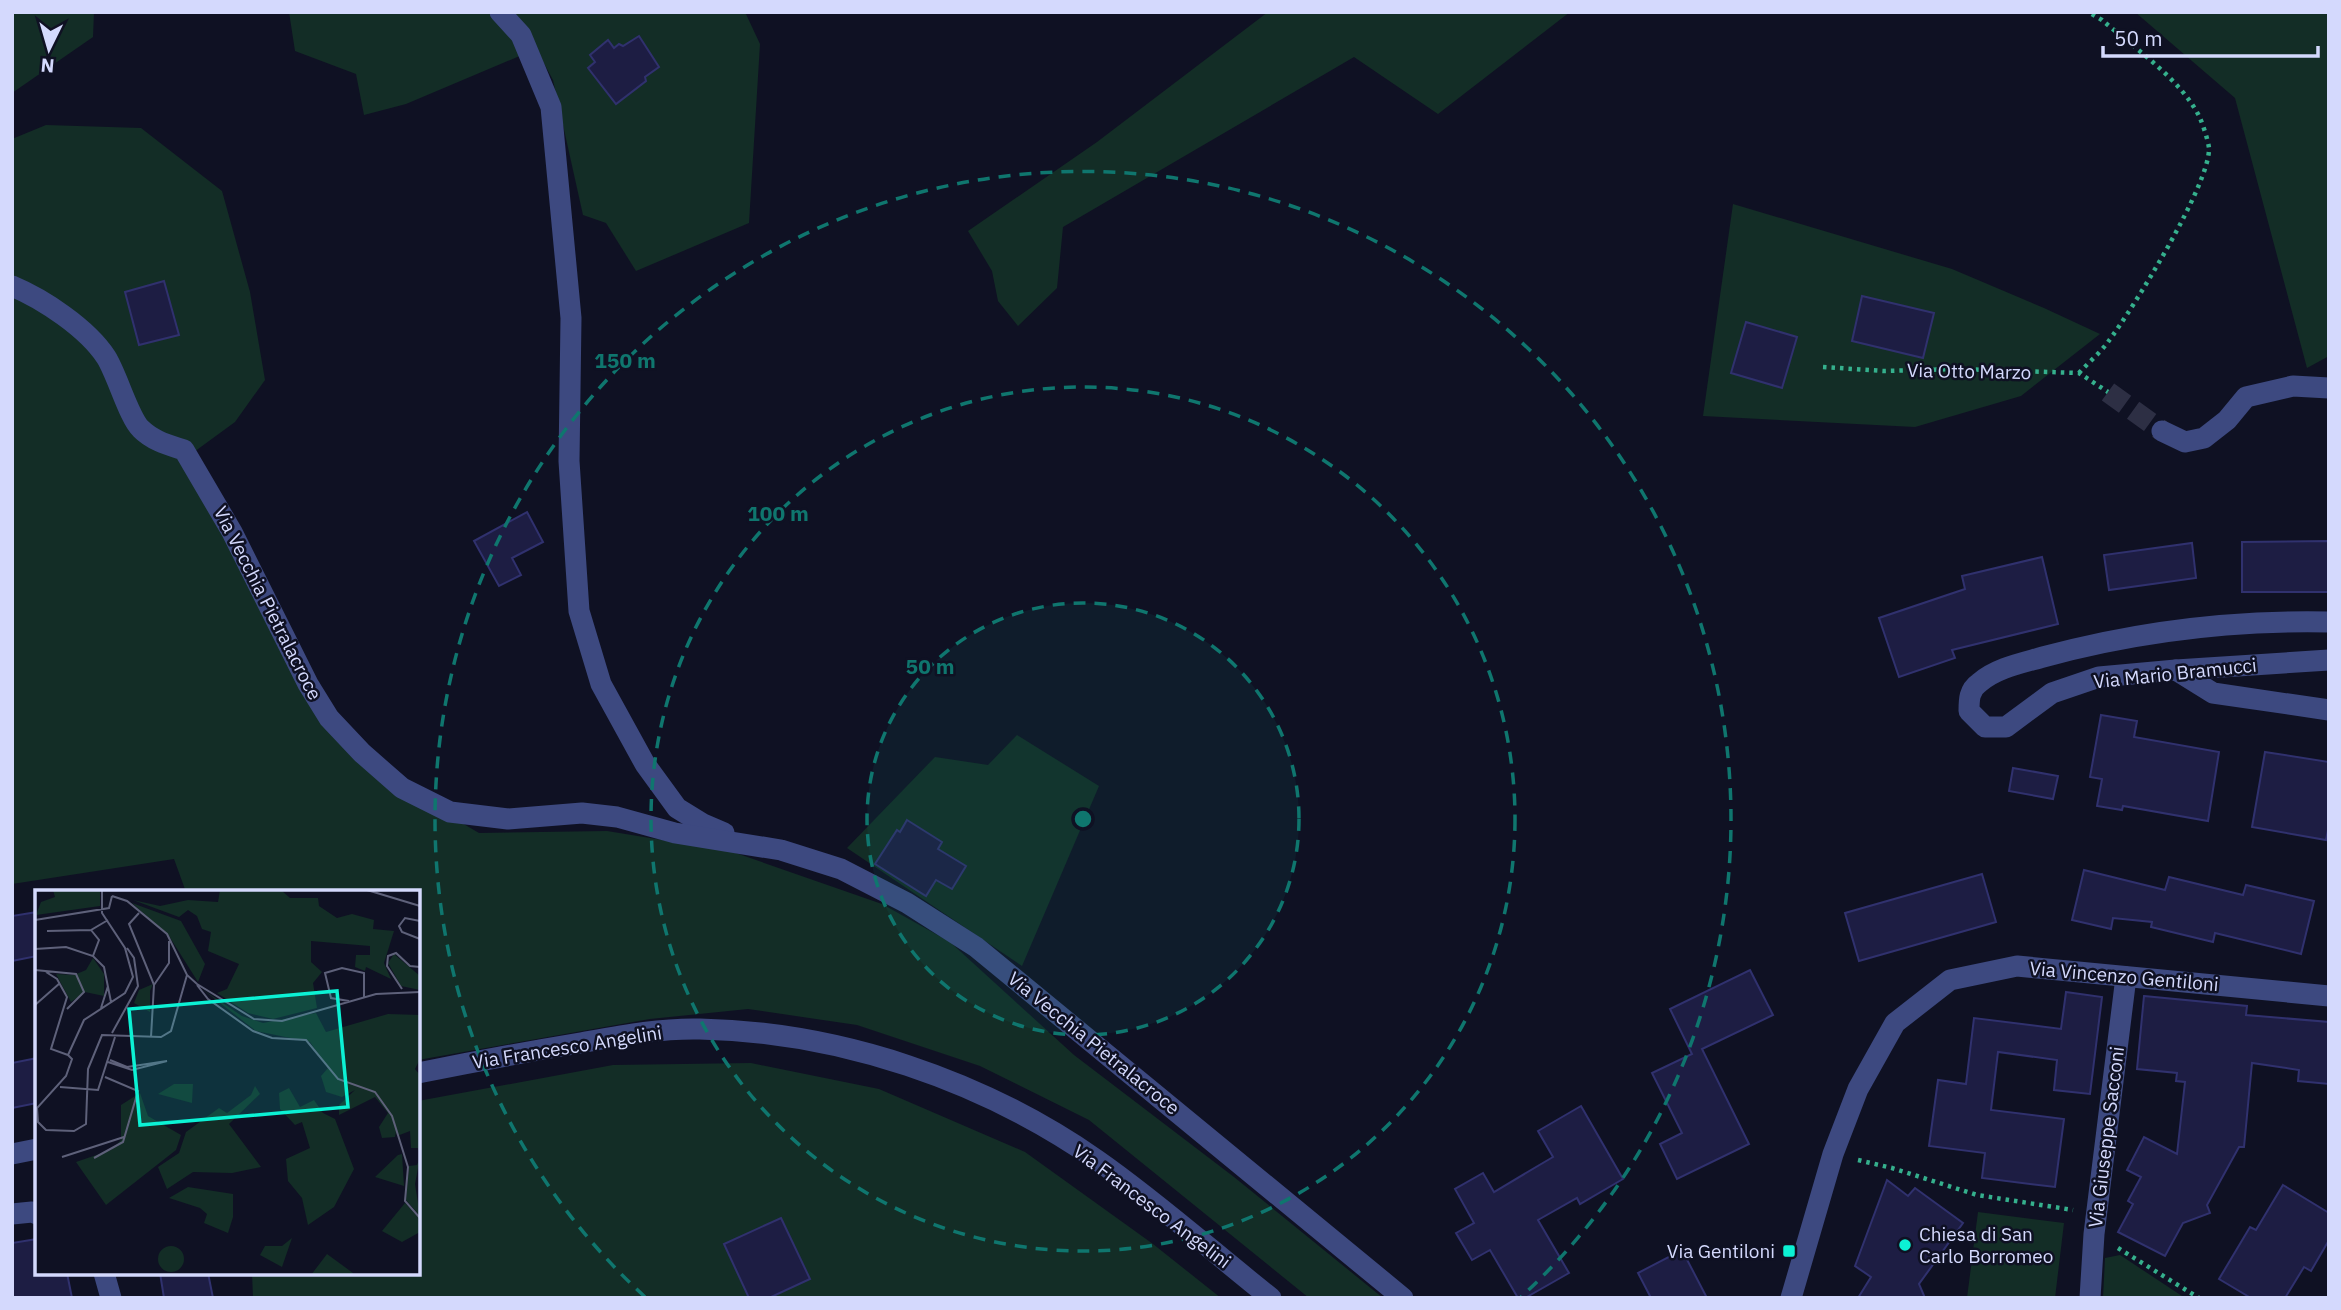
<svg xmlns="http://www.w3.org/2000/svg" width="2341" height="1310" font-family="'IBM Plex Sans',sans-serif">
<rect width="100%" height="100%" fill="#0f1123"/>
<!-- green -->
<g fill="#132d26">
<polygon points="12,12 94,12 93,37 12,93"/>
<polygon points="289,12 745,12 760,44 749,223 636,271 606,223 583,215 553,80 532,41 522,55 406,104 364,115 356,74 295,51"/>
<polygon points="1268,12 1570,12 1438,114 1354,57 1063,227 1057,288 1018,326 998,301 992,271 968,231 1097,142"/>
<polygon points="2135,12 2329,12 2329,356 2307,368 2235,98"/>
<polygon points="46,125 141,128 222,191 250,292 265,380 235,422 183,460 361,764 479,833 607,831 730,851 882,904 950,942 1074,1055 1234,1177 1383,1298 1309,1298 1089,1120 980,1066 857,1025 748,1009 650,1019 418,1060 418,892 186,892 174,859 12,884 12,139"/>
<polygon points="1733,204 1952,269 2044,308 2100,334 2021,396 1915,427 1703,416"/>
<polygon points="1017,735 1099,786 1022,966 847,848 935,757 988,765"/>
<polygon points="751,1063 879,1089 1025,1152 1153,1244 1221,1298 253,1298 252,1273 418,1273 418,1101 613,1065"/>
<polygon points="1978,1212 2064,1223 2055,1298 1967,1298"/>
<polygon points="2120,1255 2185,1298 2103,1298 2105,1258"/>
</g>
<!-- building -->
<g fill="#1d1d43" stroke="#30316e" stroke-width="2">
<polygon points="639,36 659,67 645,77 646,81 616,104 588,68 595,62 590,55 608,40 614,48 619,44 623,46"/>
<polygon points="164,281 179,335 139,345 125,292"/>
<polygon points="1862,296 1934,313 1923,358 1852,341"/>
<polygon points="1746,322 1797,337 1782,388 1731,373"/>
<polygon points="527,512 543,542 512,558 521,575 499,586 474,541"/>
<polygon points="2329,541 2329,592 2242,592 2242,542"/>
<polygon points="2192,543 2196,578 2109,590 2104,555"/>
<polygon points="2042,557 2058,624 1952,650 1955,658 1899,677 1879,618 1965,589 1962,576"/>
<polygon points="2101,715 2137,721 2134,737 2219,752 2208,821 2123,806 2122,810 2097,806 2102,779 2090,777"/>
<polygon points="2265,752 2329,762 2329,825 2326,840 2252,827"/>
<polygon points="2013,768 2058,776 2053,799 2009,791"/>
<polygon points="907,820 942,842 938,849 966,866 952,889 936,880 926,896 875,864 897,830 900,832"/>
<polygon points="2084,870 2165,890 2169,877 2243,895 2246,885 2314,901 2301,954 2215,933 2213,942 2151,927 2152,922 2113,918 2111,929 2072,920"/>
<polygon points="1982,874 1996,922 1859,961 1845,913"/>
<polygon points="37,912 37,956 12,961 12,916"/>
<polygon points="1750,970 1773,1015 1702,1049 1749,1144 1677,1179 1660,1144 1682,1133 1652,1073 1692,1054 1670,1009"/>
<polygon points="2066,992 2102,997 2090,1094 2054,1090 2057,1060 1998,1052 1991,1110 2064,1119 2055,1187 1982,1178 1985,1153 1929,1146 1938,1080 1966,1084 1974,1018 2061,1029"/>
<polygon points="2144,996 2247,1006 2246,1015 2329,1022 2329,1084 2298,1081 2299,1070 2252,1063 2244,1147 2239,1147 2207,1205 2210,1213 2183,1223 2165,1256 2118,1232 2133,1204 2128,1201 2141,1177 2127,1170 2144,1137 2177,1154 2185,1082 2176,1081 2177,1073 2137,1069"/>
<polygon points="37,1058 37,1103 12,1108 12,1063"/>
<polygon points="1581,1106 1623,1179 1580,1204 1577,1198 1538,1220 1569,1273 1525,1298 1518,1298 1490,1250 1472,1260 1456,1233 1474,1223 1455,1189 1483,1173 1494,1192 1553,1157 1538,1131"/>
<polygon points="1887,1180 1908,1196 1915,1188 1963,1223 1919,1284 1925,1298 1858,1298 1871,1277 1855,1266"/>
<polygon points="2283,1185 2329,1213 2329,1240 2311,1271 2304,1267 2285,1298 2251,1298 2219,1279 2250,1227 2256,1230"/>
<polygon points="781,1218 810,1279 769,1298 749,1298 724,1244"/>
<polygon points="37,1239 37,1273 67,1273 72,1298 12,1298 12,1243"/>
<polygon points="1682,1250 1707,1298 1651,1298 1638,1273"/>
<polygon points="160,1273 208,1273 213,1298 164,1298"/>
</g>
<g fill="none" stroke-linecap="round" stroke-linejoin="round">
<!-- minor-tunnel -->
<polyline stroke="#2d2f44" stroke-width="21" stroke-dasharray="21 10" stroke-linecap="butt" points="2108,392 2162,431"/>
<!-- path -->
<g stroke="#35b08d" stroke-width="4.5" stroke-dasharray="3.5 5" stroke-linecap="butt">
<polyline points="1823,367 1884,371 1958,369 2079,373 2108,392"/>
<path d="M2079,373C2088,363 2100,353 2108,342C2132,310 2210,185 2209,148C2208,140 2203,125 2200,118C2182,80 2133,47 2102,20L2088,12"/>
<polyline points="1858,1160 1892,1168 1977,1195 2073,1210"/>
<polyline points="2118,1248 2199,1298"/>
</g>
<!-- minor -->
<g stroke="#3d4980" stroke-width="21">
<polyline points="500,12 521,35 551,107 571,318 569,461 579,611 601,684 645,764 677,808 703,824 724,833"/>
<path d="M12,286C43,299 87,328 106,357C117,374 129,418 141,429C153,441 169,445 184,450L232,532L308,684L329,718L362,753L402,788L450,812L508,819L582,813L617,817L675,833L781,850L841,869L907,903L976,947L1403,1298"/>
<polyline points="2162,431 2185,442 2204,438 2227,420 2246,397 2293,386 2329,388"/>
<path d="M2329,622C2233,620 2135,632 2043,657C2022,663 1996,668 1979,683C1969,690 1969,700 1969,711L1985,727H2006L2052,693L2099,677L2176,670L2329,660"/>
<polyline points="2176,670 2213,693 2329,710"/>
<path d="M418,1073C472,1062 526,1052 580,1043C619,1036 659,1028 700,1029C840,1032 982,1080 1097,1160C1156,1201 1214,1253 1271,1298"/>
<polyline points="12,1154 37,1149"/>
<polyline points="12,1214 32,1212 37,1214"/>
<polyline points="104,1273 111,1298"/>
<polyline points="1791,1298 1833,1154 1858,1089 1895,1023 1950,980 2017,966 2329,996"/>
<polyline points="2090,1298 2094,1234 2126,977"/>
</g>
</g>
<!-- distance rings -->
<circle cx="1083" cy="819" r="216" fill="#0f766e" fill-opacity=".12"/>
<g fill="none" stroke="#0f766e" stroke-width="3.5" stroke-dasharray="12 9">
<circle cx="1083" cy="819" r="216"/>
<circle cx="1083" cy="819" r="432"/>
<path d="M645 1297A648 648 0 1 1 1521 1297"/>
</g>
<!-- markers -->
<g fill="#0cf1d4" stroke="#0f1123" stroke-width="2.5">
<circle cx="1905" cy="1245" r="7"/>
<rect x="1782" y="1244" width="14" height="14" rx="3.5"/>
</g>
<g text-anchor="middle" stroke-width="5" stroke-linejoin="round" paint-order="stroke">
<!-- street labels -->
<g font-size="19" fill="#d4d9fd" stroke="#0f1123">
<text transform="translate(1969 371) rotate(1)" y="7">Via Otto Marzo</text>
<text transform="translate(268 603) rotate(63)" y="7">Via Vecchia Pietralacroce</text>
<text transform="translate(2175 673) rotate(-6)" y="7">Via Mario Bramucci</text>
<text transform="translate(2124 976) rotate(5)" y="7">Via Vincenzo Gentiloni</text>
<text transform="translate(1094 1043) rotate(39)" y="7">Via Vecchia Pietralacroce</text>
<text transform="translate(567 1047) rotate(-9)" y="7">Via Francesco Angelini</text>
<text transform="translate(2106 1137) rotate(-83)" y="7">Via Giuseppe Sacconi</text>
<text transform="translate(1152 1206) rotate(37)" y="7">Via Francesco Angelini</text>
</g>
<!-- poi labels -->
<g font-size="19" fill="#d4d9fd" stroke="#0f1123" text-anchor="start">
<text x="1919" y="1241">Chiesa di San<tspan x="1919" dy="22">Carlo Borromeo</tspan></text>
<text x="1775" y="1258" text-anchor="end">Via Gentiloni</text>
</g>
</g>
<!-- overview -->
<g transform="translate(35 890)">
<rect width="385" height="385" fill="#0f1123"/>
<path d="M18,0H65V16L1,25L6,12L20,7ZM185,0H246L255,8H283L284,16L302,28L317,24L339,30L338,39L359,41L349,73L356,89L331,77L330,81L320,77L321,65H335V56L276,51V72L287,82L278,93L282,118L238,129L213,123L182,103L192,99L204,74L173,61L176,42L167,39L162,26L153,20L144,27L98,10L125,16L153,10L183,12ZM97,13L146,31L170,74L163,92L134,46ZM359,64L385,86V100L366,96L353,73ZM58,68L69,84V106L50,102L36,112L21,84L39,85L51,80ZM118,94L115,101V122L99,113L104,100ZM167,99L207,126L228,133L281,123L291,142L353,124L385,125V169L380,179L385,185V265L383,258H376L375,241L362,246L361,241L360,247L347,248L344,237L353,223L340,207L304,225V215L320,200L307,207L291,202L286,186L293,178L275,152L221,141ZM139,194H158L157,213L123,204ZM220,196L225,204L194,234L226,277L197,283L158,282L132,299L123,277L144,263L151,242L184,218L192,223L216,205ZM254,198L265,217L279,210L288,223L300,229L319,279L299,317L273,335L267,308L253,291L251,269L275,258L267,232L260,235L245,219L244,203ZM105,203L113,226L146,245L141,260L71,315L41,272L76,260L86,250V215ZM367,264L369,296L340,287L363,265ZM385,268L380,294L385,326L371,310L374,276L382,275ZM153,297L198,304V327L193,343L169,333L172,324L165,318L134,308ZM370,313L385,329V342L367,352L347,341ZM257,348L247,377L225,365L230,356H247ZM123 369a13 13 0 1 1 26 0a13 13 0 1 1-26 0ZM292,364L318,383L319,385H276Z" fill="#132d26"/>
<path fill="none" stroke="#5e617a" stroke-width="2" d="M332,0L385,16M77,6L92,11L132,44L152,85L162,94L219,129L247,131L341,104L385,102M104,23L94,34L119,95L134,73V51M0,30L74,18L77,6M385,31L370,28L364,36L367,42L385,49M56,40L64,50L58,66M12,41L56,40L73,30M0,59L31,57L58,66L69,77L76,112M0,80L41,84L49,102L32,119M11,82L22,89L32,107L16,159L33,165M162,95L173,109L218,141L237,148L271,150L303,189L340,202L357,226L373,277L370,311L385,328M367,99L352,76L353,66L361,63L375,76L385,77M314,111L296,108L290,83L307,78L329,83V107M0,115L25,93M66,118L73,96M77,143L103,96L99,68L92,58M116,147L119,95M33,165L37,169L31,186L2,218L3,232L11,240L39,241L51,234L53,179L67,145L126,147L136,141L152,85M33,165L49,130L90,103L98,87L90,58L67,23V0M73,172L97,180L132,171L92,177L75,170M25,197L63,200L80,147M27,267L89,247M59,268L88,252L103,201L70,187"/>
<path fill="#0cf1d4" fill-opacity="0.15" stroke="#0cf1d4" stroke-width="3.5" d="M302,101L313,217L105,235L94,119Z"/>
<rect width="385" height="385" fill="none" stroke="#d4d9fd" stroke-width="3.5"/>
</g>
<circle cx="1083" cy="819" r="10" fill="#0f766e" stroke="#0f1123" stroke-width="3.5"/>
<g font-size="21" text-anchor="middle" font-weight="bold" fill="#0f766e" stroke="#0f1123" stroke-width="5" stroke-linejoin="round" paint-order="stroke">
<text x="625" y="368">150 m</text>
<text x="778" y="521">100 m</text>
<text x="930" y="674">50 m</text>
</g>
<!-- border -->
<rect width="2341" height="1310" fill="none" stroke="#d4d9fd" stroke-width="28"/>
<!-- north arrow -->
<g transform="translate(49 49) rotate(185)" stroke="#0f1123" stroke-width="5" paint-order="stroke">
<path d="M0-5L12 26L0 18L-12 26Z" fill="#d4d9fd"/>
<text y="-10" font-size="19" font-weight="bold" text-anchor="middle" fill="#d4d9fd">N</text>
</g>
<!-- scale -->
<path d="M2103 46v10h215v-10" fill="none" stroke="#d4d9fd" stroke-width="3.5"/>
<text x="2114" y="46" font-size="21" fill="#d4d9fd" stroke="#0f1123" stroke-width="5" paint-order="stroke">50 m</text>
</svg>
